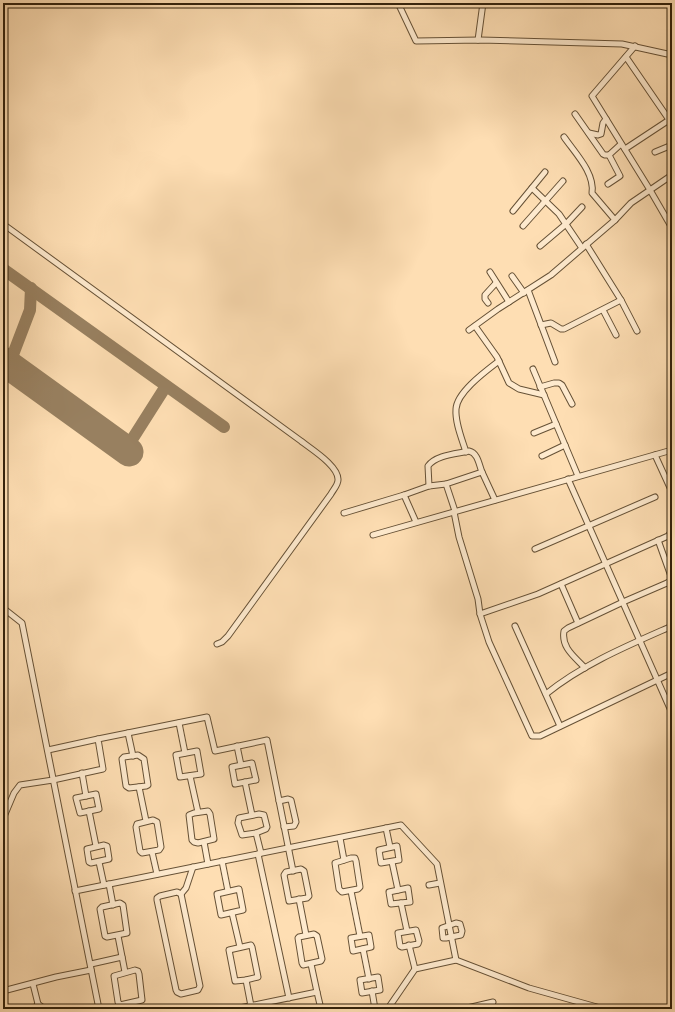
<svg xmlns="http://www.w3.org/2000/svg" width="675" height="1012" font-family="'Gentium Book Plus',serif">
<rect width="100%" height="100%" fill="#fedeb3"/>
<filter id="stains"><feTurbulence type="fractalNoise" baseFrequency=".005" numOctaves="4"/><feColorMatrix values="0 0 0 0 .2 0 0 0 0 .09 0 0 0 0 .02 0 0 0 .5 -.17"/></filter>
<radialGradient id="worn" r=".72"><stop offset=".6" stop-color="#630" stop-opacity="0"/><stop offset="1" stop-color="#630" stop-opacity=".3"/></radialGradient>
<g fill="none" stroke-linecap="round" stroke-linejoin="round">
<!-- taxiway -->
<g stroke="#988060" stroke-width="12">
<polyline points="3,269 224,427"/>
<polyline points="9,365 30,310 31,288"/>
<polyline points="126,449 166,386"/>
</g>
<!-- runway -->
<polyline stroke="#988060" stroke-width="29" points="3,361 129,452"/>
<defs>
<g id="street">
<polyline points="398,3 416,41 480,40 622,44 672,55"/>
<polyline points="478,40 483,3"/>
<polyline points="635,46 592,96 650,190 672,228"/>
<polyline points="626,57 672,124"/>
<polyline points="575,114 603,154 605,155 609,155"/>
<polyline points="589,133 598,135 601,134 603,123 606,119"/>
<path d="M564,137C575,153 595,173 592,193L615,220"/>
<polyline points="625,149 669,120"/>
<polyline points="655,152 672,145"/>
<polyline points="608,184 620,176 609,155 621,144"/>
<polyline points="532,188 559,214 582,248"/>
<polyline points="513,211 545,172"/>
<path d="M3,224L301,441C311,449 339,466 338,480C338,485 333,490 331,494L228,636L222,642L217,644"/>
<polyline points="523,226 563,181"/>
<polyline points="540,246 566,224 582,207"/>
<polyline points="490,272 509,302"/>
<polyline points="512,276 524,293"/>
<polyline points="528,290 555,362"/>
<polyline points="621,300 637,331"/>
<polyline points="488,303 485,299 485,295 496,283"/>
<polyline points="603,310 616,335"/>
<polyline points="541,325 551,323 561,329 564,329 621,300 586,244"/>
<polyline points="475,326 497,357 509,383 519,389 544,395"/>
<polyline points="469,330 498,309 551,275 615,220 631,203 672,175"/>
<polyline points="533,369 578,476"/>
<polyline points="540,387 554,383 559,383 562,385 572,404"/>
<polyline points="534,433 556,424"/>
<path d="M466,452C462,439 455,423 456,409C457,392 486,371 499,361"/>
<polyline points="655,455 672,492"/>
<polyline points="542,456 565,445"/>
<polyline points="568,479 672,713"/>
<path d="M429,486L428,466C436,455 456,454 469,451C478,453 479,465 482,472"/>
<polyline points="404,495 429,486 446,484"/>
<polyline points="455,511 446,484 482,472 495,500"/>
<polyline points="454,512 459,537 478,599 480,614 489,642 532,736 540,736 672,673"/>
<polyline points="344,513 404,495 416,522"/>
<polyline points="373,535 672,450"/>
<polyline points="658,540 672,579"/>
<polyline points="535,549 655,497"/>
<polyline points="561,584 578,623"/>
<polyline points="3,608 22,623 99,1009"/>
<polyline points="480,614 538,594 668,536 672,531"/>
<polyline points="515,626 560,726"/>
<path d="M585,668C575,657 561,648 564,631L568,628L623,602L667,583L672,580"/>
<path d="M546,694C583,664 629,645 672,626"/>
<polyline points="179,723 185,753"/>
<polyline points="128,733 133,756"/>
<polyline points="237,746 241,765"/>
<polyline points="48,750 98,739"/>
<polygon points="197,751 201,774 180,777 176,755"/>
<polygon points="138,755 144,759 148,785 146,786 129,788 126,786 122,759 124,757"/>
<polygon points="252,763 256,780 235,784 232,767"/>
<polyline points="82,773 86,796"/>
<polyline points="190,776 198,812"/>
<polyline points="245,782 252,815"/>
<polyline points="139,787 146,821"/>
<polygon points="96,794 99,809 80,813 76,798"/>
<polyline points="279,801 288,799 291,800 296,822 294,826 284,827"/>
<polyline points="89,811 96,846"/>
<polygon points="208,811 210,814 214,839 198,843 194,842 192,840 189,815 194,813"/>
<polygon points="259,814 264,815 267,827 266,829 256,833 242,835 238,823 239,818"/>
<polyline points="3,819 14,793 20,785 53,780 103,769 98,739 207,717 215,751 267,740 293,871"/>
<polygon points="153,820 157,822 161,847 159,850 142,853 140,851 136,827 137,824"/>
<polyline points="386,828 390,847"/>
<polyline points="256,833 261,853"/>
<polyline points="340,838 344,860"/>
<polyline points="204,842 208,864"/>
<polygon points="104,845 107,846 109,859 91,863 89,862 87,849"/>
<polygon points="397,846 399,860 381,863 379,850"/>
<polyline points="152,852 157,874"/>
<polyline points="258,854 289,998"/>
<polygon points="351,858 355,858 356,861 360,887 358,889 342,892 339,889 335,863"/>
<polyline points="222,861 228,891"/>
<polyline points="99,862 104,885"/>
<polyline points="392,862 398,890"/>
<polygon points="301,869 304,871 309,896 307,898 289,901 284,875 286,872"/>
<polyline points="109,884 113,905"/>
<polyline points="429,885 440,883"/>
<polygon points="408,888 410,902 391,904 389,892"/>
<polygon points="239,889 243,910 221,915 217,894"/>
<polyline points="75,891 401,825 437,864 456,960"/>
<polyline points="351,891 360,936"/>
<polygon points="177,892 181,894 200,986 198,990 181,994 177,992 176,990 157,900 157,898 160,896"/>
<polyline points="181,894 186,888 193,867"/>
<polyline points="299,899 306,935"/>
<polygon points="120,903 123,905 127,933 107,937 105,936 100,909 102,907"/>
<polyline points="401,903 407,931"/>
<polyline points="232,913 240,947"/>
<polygon points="456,923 460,924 462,931 461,935 446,938 443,938 442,928"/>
<polygon points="416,930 419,941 418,944 402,947 400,946 398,933"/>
<polygon points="314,934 317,936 322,959 321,961 303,965 302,963 298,938 299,937"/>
<polygon points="369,935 371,947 353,951 351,938"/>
<polyline points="118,936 125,972"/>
<polygon points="251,945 252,947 258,977 246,980 235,981 229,950"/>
<polyline points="409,945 415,969"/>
<polyline points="363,949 369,979"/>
<polyline points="91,964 122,957"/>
<polyline points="311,964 317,992"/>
<polygon points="135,970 138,971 139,974 142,1000 120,1005 118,1002 114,976"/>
<polygon points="378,977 380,990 362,993 360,980"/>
<polyline points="246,980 251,1006"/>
<polyline points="33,984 38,1004 34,1009"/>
<polyline points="3,991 56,977 91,970"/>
<polyline points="372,991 375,1009"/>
<polyline points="38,1004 45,1009"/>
<polyline points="235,1009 317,992 321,1009"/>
<polyline points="378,1009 389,1007 415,969 456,960 529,988 604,1009"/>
<polyline points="463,1009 493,1002"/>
</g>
</defs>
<!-- street casing -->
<use href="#street" stroke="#665136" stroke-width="7"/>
<!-- street -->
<use href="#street" stroke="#feeace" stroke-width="5"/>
</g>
<!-- margin -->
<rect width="675" height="1012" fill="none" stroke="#fedeb3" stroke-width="16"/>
<rect x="4" y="4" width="667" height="1004" fill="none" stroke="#33220c" stroke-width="2"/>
<rect x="8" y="8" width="659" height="996" fill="none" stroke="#33220c"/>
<rect width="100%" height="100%" filter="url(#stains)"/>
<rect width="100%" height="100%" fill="url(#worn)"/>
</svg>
